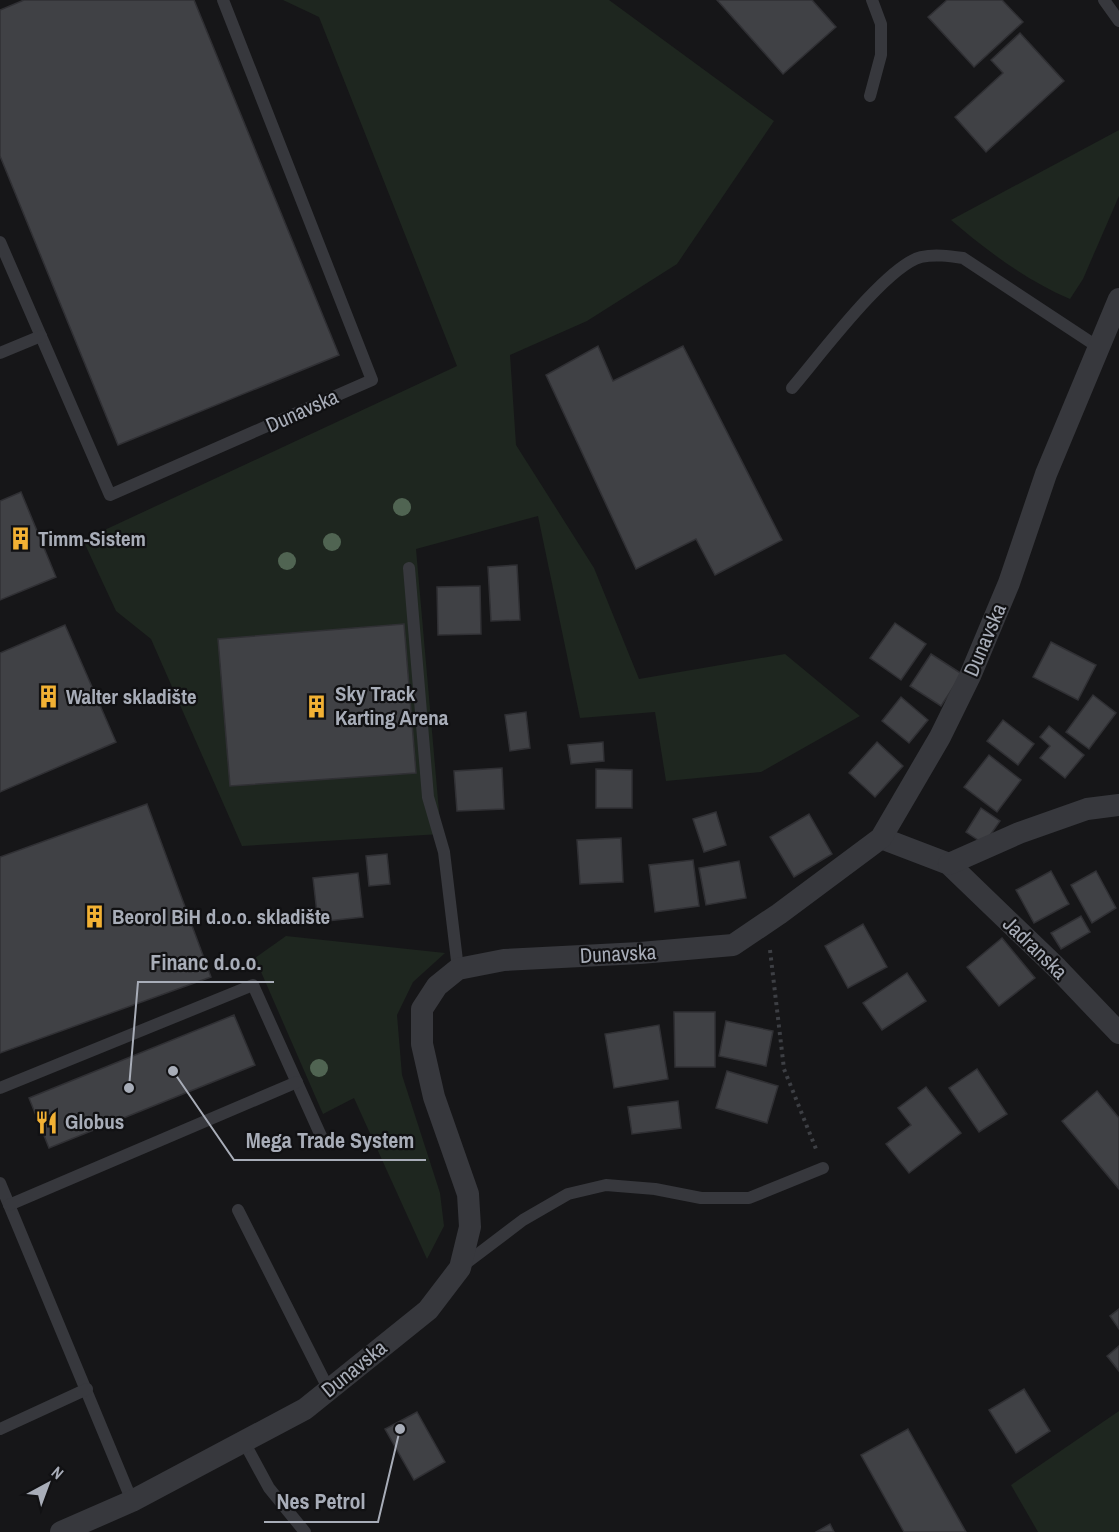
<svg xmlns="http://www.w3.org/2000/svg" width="1119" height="1532" font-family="'Archivo Narrow',sans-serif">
<rect width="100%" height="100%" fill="#161618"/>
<!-- green -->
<g fill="#1e261f">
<polygon points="283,0 609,0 774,121 677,264 587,321 510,355 516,445 594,568 639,679 785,654 860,716 761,772 666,781 655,712 580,718 538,516 416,549 441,834 242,846 151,639 116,611 83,540 457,366 319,17"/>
<path d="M1119,130V196L1083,279L1070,299C1026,280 987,251 951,220Z"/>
<polygon points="286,936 445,953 413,982 397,1015 402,1075 440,1193 444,1226 427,1259 354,1098 323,1114 255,958"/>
<polygon points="1119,1411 1119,1532 1038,1532 1011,1485"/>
</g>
<!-- building -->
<g fill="#404145" stroke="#303034" stroke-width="1.5">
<polygon points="24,0 194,0 339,355 118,445 0,156 0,10"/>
<polygon points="717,0 812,0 836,27 783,74"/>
<polygon points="947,0 1002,0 1023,22 974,67 928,17"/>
<polygon points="1020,33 1064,81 986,152 955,117 1003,73 991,60"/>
<polygon points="598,346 613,381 683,346 782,540 715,575 696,539 636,569 546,375"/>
<polygon points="21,492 56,577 0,600 0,501"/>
<polygon points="517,565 520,620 491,621 488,567"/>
<polygon points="480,586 481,634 438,635 437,587"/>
<polygon points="895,623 926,644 901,680 870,658"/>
<polygon points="404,624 416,773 230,786 218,639"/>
<polygon points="65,625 116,742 0,792 0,653"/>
<polygon points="1051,642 1096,665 1078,700 1033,677"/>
<polygon points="931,654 962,674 941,706 910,686"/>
<polygon points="1093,695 1116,713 1089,749 1066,732"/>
<polygon points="901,697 928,720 909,743 882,721"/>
<polygon points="526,712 530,748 510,751 505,715"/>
<polygon points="1003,720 1034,744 1018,765 987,741"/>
<polygon points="1049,726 1084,755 1065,778 1040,758 1050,746 1040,737"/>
<polygon points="603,742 604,761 571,764 568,745"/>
<polygon points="877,742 903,766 875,797 849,773"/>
<polygon points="989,755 1021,780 997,812 964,787"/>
<polygon points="502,768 504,809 457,811 454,771"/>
<polygon points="596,769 632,770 632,808 596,808"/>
<polygon points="147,804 211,977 0,1053 0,857"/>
<polygon points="981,808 1000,821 984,844 966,832"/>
<polygon points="716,812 726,845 704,852 693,819"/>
<polygon points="809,814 832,854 794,877 770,837"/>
<polygon points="621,838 623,882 580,884 577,840"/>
<polygon points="387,854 390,884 369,886 366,856"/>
<polygon points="693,860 699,906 655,912 649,865"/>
<polygon points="739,861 746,898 706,905 699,868"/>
<polygon points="1051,871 1069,904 1034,923 1016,890"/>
<polygon points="1096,871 1116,908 1092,923 1071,885"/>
<polygon points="358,873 363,917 318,922 313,878"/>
<polygon points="1081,916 1090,932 1061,949 1051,933"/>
<polygon points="863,924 887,967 848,988 825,946"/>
<polygon points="1002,938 1035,978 999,1006 967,967"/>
<polygon points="907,973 926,1001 882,1030 863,1003"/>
<polygon points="674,1012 715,1012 715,1067 675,1067"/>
<polygon points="234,1015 255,1065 49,1148 29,1098"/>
<polygon points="726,1021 773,1031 766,1066 719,1056"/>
<polygon points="659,1025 668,1079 614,1088 605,1034"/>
<polygon points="977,1069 1007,1114 979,1132 949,1088"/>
<polygon points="727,1071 778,1086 767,1123 716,1108"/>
<polygon points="926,1087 961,1133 909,1173 886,1144 911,1125 898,1108"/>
<polygon points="1097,1091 1119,1118 1119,1189 1062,1121"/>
<polygon points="678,1101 681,1128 632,1134 628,1107"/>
<polygon points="1119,1309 1119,1329 1110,1316"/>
<polygon points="1119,1346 1119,1371 1107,1356"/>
<polygon points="1024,1389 1050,1431 1016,1453 989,1410"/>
<polygon points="417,1412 445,1462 414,1480 385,1429"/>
<polygon points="908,1429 966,1532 904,1532 861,1455"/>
<polygon points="830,1524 834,1532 816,1532"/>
</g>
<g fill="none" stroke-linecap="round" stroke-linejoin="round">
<!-- path -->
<polyline stroke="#3d3f44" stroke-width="4" stroke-dasharray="3 4.5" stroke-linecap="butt" points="770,950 784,1069 816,1149"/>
<!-- service -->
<g stroke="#37383d" stroke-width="12">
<polyline points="1104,0 1119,21"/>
<polyline points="870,96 881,55 881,24 872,0"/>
<polyline points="0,242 110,495 372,380 223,0"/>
<polyline points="0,353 41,336"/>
<path d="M792,388C818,358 886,266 921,257C935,254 949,256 963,258L1098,347"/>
<polyline points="409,568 428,797 444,852 458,969"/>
<polyline points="0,1088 253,985 321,1136"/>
<polyline points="0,1183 132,1501"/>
<polyline points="9,1205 297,1082"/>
<polyline points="238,1210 329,1390"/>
<polyline points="461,1267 523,1220 568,1194 606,1185 655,1189 701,1198 749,1198 823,1168"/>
<polyline points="0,1429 87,1389"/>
<polyline points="244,1442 269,1488 305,1532"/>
</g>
<!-- minor -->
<g stroke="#37383d" stroke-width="22">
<polyline points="881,838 949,864 1057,968 1119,1033"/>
<polyline points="949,864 1019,833 1087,809 1119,805"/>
<polyline points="61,1532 132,1501 305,1409 428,1310 460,1268 470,1227 468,1194 434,1097 422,1044 422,1009 437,986 458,969 504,960 640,953 733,945 779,914 881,838 940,737 970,676 1009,583 1046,474 1119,299"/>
</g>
</g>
<!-- trees -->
<g fill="#506452">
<circle cx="402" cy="507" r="9"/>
<circle cx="332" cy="542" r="9"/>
<circle cx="287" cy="561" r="9"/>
<circle cx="319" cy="1068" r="9"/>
</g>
<!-- icons -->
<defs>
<symbol id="building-bare" viewBox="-9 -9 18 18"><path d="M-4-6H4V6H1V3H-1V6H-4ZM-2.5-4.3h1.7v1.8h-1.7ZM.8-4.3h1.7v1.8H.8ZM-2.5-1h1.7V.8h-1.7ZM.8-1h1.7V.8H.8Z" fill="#f2b134" stroke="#111113" stroke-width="2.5" paint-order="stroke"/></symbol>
<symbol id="restaurant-bare" viewBox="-9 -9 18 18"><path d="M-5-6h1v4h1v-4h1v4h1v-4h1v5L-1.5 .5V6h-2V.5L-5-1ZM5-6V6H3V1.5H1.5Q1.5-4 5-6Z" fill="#f2b134" stroke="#111113" stroke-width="2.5" paint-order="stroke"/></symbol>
</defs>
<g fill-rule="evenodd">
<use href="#building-bare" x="4" y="522" width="33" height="33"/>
<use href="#building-bare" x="32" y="680" width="33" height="33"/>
<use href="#building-bare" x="300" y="690" width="33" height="33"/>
<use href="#building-bare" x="78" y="900" width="33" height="33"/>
<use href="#restaurant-bare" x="30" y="1106" width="33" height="33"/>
</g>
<g text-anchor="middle" stroke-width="4.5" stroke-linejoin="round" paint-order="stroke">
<!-- street labels -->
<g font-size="21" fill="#a8adb8" stroke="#111113">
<text transform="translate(302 411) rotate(-24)" y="7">Dunavska</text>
<text transform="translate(985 640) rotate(-67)" y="7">Dunavska</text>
<text transform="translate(1035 948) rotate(44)" y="7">Jadranska</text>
<text transform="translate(618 954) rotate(-3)" y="7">Dunavska</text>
<text transform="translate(354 1369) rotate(-39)" y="7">Dunavska</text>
</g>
<!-- poi labels -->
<g font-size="21" font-weight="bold" fill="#a8adb8" stroke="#111113" text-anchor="start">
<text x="38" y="546">Timm-Sistem</text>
<text x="335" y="701">Sky Track<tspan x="335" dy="24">Karting Arena</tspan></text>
<text x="66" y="704">Walter skladište</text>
<text x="112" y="924">Beorol BiH d.o.o. skladište</text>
<text x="65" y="1129">Globus</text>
</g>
</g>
<!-- callouts -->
<path fill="none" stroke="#a8adb8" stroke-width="2" d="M129 1088L138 982H274M173 1071L234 1160H426M400 1429L378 1522H264"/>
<g fill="#a8adb8" stroke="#111113" stroke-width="2">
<circle cx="129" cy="1088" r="6"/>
<circle cx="173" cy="1071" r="6"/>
<circle cx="400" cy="1429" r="6"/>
</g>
<g font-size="22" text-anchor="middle" font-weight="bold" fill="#a8adb8" stroke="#111113" stroke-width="4.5" stroke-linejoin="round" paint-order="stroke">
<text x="206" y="970">Financ d.o.o.</text>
<text x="330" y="1148">Mega Trade System</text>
<text x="321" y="1509">Nes Petrol</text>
</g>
<!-- north arrow -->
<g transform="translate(48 1484) rotate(41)" stroke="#111113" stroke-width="4.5" paint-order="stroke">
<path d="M0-4.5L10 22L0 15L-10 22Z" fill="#a8adb8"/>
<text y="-9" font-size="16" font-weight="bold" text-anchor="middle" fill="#a8adb8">N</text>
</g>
</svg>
